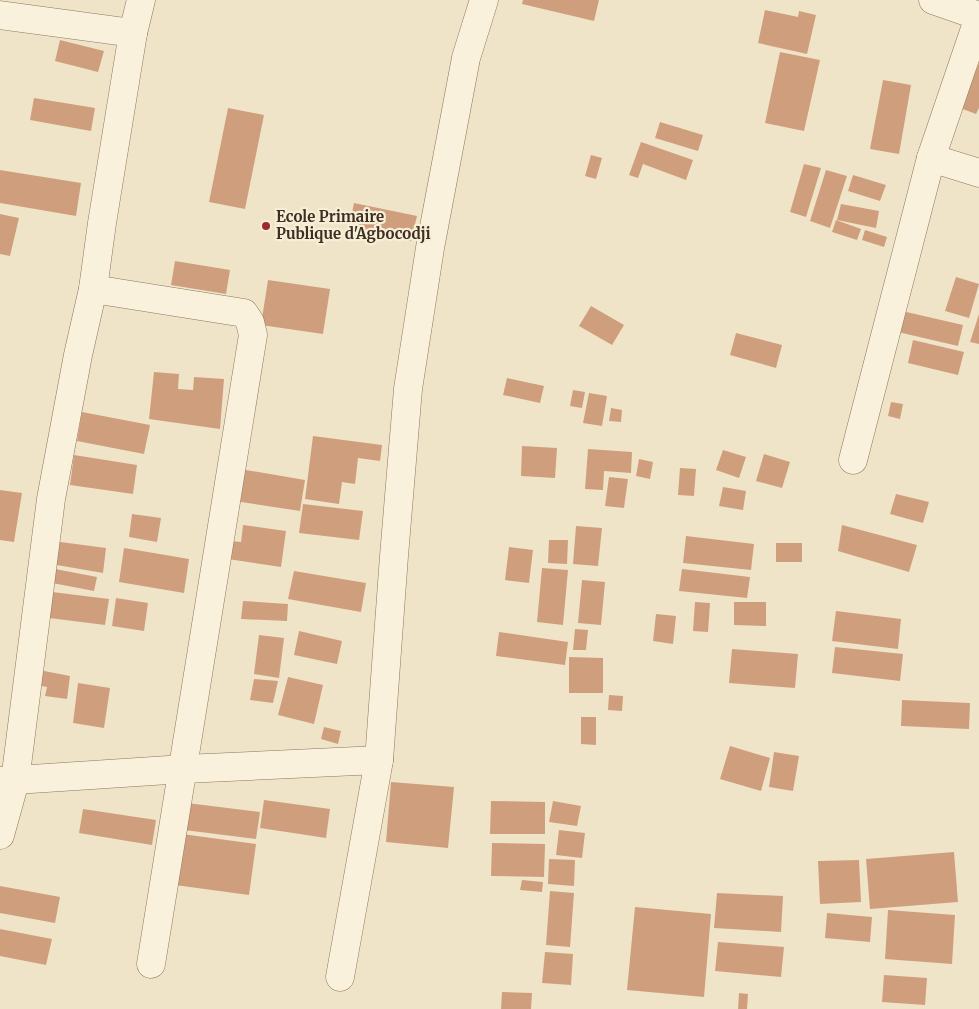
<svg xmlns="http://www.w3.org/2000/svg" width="979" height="1009" font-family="Merriweather,serif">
<rect width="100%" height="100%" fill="#f0e4c8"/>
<!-- building -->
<g fill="#cf9f7d">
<polygon points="523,0 599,0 594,21 522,4"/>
<polygon points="765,10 798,17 799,11 816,15 807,54 758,43"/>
<polygon points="60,40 104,51 98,72 55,61"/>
<polygon points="780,52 820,60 804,131 765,123"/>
<polygon points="979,63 979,108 976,114 960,108"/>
<polygon points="883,80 911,85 899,154 870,149"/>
<polygon points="34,98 95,108 91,131 30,120"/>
<polygon points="228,108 264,115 245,209 209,202"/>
<polygon points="660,122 703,135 698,151 655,138"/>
<polygon points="641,142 693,160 686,180 643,164 638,178 629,175"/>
<polygon points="591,155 602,158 596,179 585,176"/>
<polygon points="804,164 821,168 806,217 790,212"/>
<polygon points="0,170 81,183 76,216 0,203"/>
<polygon points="826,170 847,176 830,228 810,221"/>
<polygon points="853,175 886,185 880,201 848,191"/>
<polygon points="354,203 417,216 411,241 349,227"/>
<polygon points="841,204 879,211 876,228 837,220"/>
<polygon points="0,214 19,218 10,256 0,254"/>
<polygon points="836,220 861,229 857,240 832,232"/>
<polygon points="865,230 887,237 884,247 862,240"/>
<polygon points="175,261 230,270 226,294 171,285"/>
<polygon points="956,277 979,284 969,318 945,311"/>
<polygon points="268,280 330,289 323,334 261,325"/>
<polygon points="591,306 624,325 612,345 579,326"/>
<polygon points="902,311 963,325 958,346 898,332"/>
<polygon points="979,314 979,344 970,342"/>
<polygon points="736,333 782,345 776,368 730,355"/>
<polygon points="913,340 964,352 958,375 908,363"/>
<polygon points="154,372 179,374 178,389 193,390 194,377 224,379 220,429 149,419"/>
<polygon points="507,378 544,386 540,403 503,395"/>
<polygon points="573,390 585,392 582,408 570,406"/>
<polygon points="589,393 607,396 602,426 583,423"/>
<polygon points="891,402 903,404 900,419 888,416"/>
<polygon points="611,408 622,410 621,422 609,421"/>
<polygon points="82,412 150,425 144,454 77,441"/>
<polygon points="313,436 382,445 380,461 358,458 355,484 342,482 339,504 305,499"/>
<polygon points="522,446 557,448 555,478 521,476"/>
<polygon points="588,449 632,452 631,473 604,471 603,490 585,489"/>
<polygon points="723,450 746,457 739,478 716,470"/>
<polygon points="764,454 790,462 782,488 756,481"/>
<polygon points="74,455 137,465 133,494 70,485"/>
<polygon points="639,459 653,462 650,479 636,476"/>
<polygon points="680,468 696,469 694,496 678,495"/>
<polygon points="240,469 305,480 300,511 235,501"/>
<polygon points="609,477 628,479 624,508 605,506"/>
<polygon points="723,487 746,491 743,510 719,506"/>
<polygon points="0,490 22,493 14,542 0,540"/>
<polygon points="896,494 929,502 923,523 890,514"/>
<polygon points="303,504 363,511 359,540 299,533"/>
<polygon points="132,514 161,518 157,542 129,537"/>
<polygon points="243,525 286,531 281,567 228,559 230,541 241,542"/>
<polygon points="842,525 917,545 909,572 838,551"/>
<polygon points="576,526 602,528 598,566 573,564"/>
<polygon points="686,536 754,544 751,570 683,563"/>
<polygon points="549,540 568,540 567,564 548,563"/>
<polygon points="53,541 106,548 103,573 51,564"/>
<rect x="776" y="543" width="26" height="19"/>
<polygon points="509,547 533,550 529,583 505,580"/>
<polygon points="124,548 189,559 184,593 119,582"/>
<polygon points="50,568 97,577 94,591 47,582"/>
<polygon points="542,568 568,570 563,625 537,622"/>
<polygon points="682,569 750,577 747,598 679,591"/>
<polygon points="294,571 366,583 361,612 288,599"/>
<polygon points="582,580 605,582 601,625 578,623"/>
<polygon points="44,591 109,599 105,625 41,617"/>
<polygon points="116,598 148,603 144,631 112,626"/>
<polygon points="243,601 288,604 287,621 241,619"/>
<polygon points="695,602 710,603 708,632 693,631"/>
<polygon points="734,602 766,602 766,626 734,625"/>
<polygon points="836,611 901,619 898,649 832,641"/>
<polygon points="656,614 676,616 673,644 653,641"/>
<polygon points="575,629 588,630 586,650 573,650"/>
<polygon points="299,631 342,641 337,664 294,655"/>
<polygon points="499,632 568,642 565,665 496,656"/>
<polygon points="259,635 284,638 279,678 254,674"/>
<polygon points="835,647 903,654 900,681 832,673"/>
<polygon points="732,649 798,654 795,688 729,683"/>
<polygon points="569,657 603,658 603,693 569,693"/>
<polygon points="34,669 70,676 67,699 45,696 47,687 31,684"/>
<polygon points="288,677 323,685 314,724 278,715"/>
<polygon points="254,679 278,681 273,703 250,700"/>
<polygon points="78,683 110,688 104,728 73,723"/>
<polygon points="609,695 623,696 622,711 608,710"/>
<polygon points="902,700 970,703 969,729 901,726"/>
<polygon points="581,717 596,717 596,745 581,744"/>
<polygon points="324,727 341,731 338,744 321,739"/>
<polygon points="730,746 770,758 761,791 720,779"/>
<polygon points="774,752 799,756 793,791 769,787"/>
<polygon points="391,782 454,787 448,848 386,842"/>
<polygon points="264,800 330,809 326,838 260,828"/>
<polygon points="491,801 545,802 545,834 490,834"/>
<polygon points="553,801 581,806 577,826 549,822"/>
<polygon points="187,803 260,812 256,839 184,830"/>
<polygon points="83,809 156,820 152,845 79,833"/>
<polygon points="559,830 585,833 582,858 556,855"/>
<polygon points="182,834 256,844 249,895 175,885"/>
<polygon points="492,843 545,844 544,877 491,876"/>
<polygon points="954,852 958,902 870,909 866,859"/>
<polygon points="549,859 575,860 574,886 548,884"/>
<polygon points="859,860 861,902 820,904 818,861"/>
<polygon points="522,880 543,882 542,892 520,890"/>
<polygon points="0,886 60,897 55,923 0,913"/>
<polygon points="550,891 574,893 570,947 546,945"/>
<polygon points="717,893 783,896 781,932 714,928"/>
<polygon points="635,907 711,914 704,997 627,990"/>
<polygon points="888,910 955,915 952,964 885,959"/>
<polygon points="827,913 872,917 870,942 825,938"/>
<polygon points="0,929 52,939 46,965 0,956"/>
<polygon points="718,942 784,947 781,977 715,971"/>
<polygon points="545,952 573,954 571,985 542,983"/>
<polygon points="884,975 927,978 925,1005 882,1002"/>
<polygon points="502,992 532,993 531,1009 501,1009"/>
<polygon points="739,993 748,994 747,1009 738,1009"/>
</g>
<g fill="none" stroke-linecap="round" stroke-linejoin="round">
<defs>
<g id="minor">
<polyline points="933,0 979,16"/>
<polyline points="0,15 133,33"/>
<polyline points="931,158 979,173"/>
<polyline points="93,289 244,313 250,322 253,335 151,964"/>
<polyline points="853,460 931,158 979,17"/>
<polyline points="0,781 184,769 379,760"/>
<polyline points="0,835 15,781 51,499 78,355 93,289 102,223 133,33 141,0"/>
<polyline points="340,977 379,760 394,556 408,389 430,248 466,58 484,0"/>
</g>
</defs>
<!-- minor casing -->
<use href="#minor" stroke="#8d765c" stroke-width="29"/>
<!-- minor -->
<use href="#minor" stroke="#faf1dc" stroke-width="28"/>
</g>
<!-- markers -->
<circle fill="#9e2a2b" stroke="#f7eed8" stroke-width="2" cx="266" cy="226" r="5"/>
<g text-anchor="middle" stroke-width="4.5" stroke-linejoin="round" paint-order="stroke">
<!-- poi labels -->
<g font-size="15" font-weight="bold" fill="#3d2e20" stroke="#f7eed8" text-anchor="start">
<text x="276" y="222">Ecole Primaire<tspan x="276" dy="17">Publique d'Agbocodji</tspan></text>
</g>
</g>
</svg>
